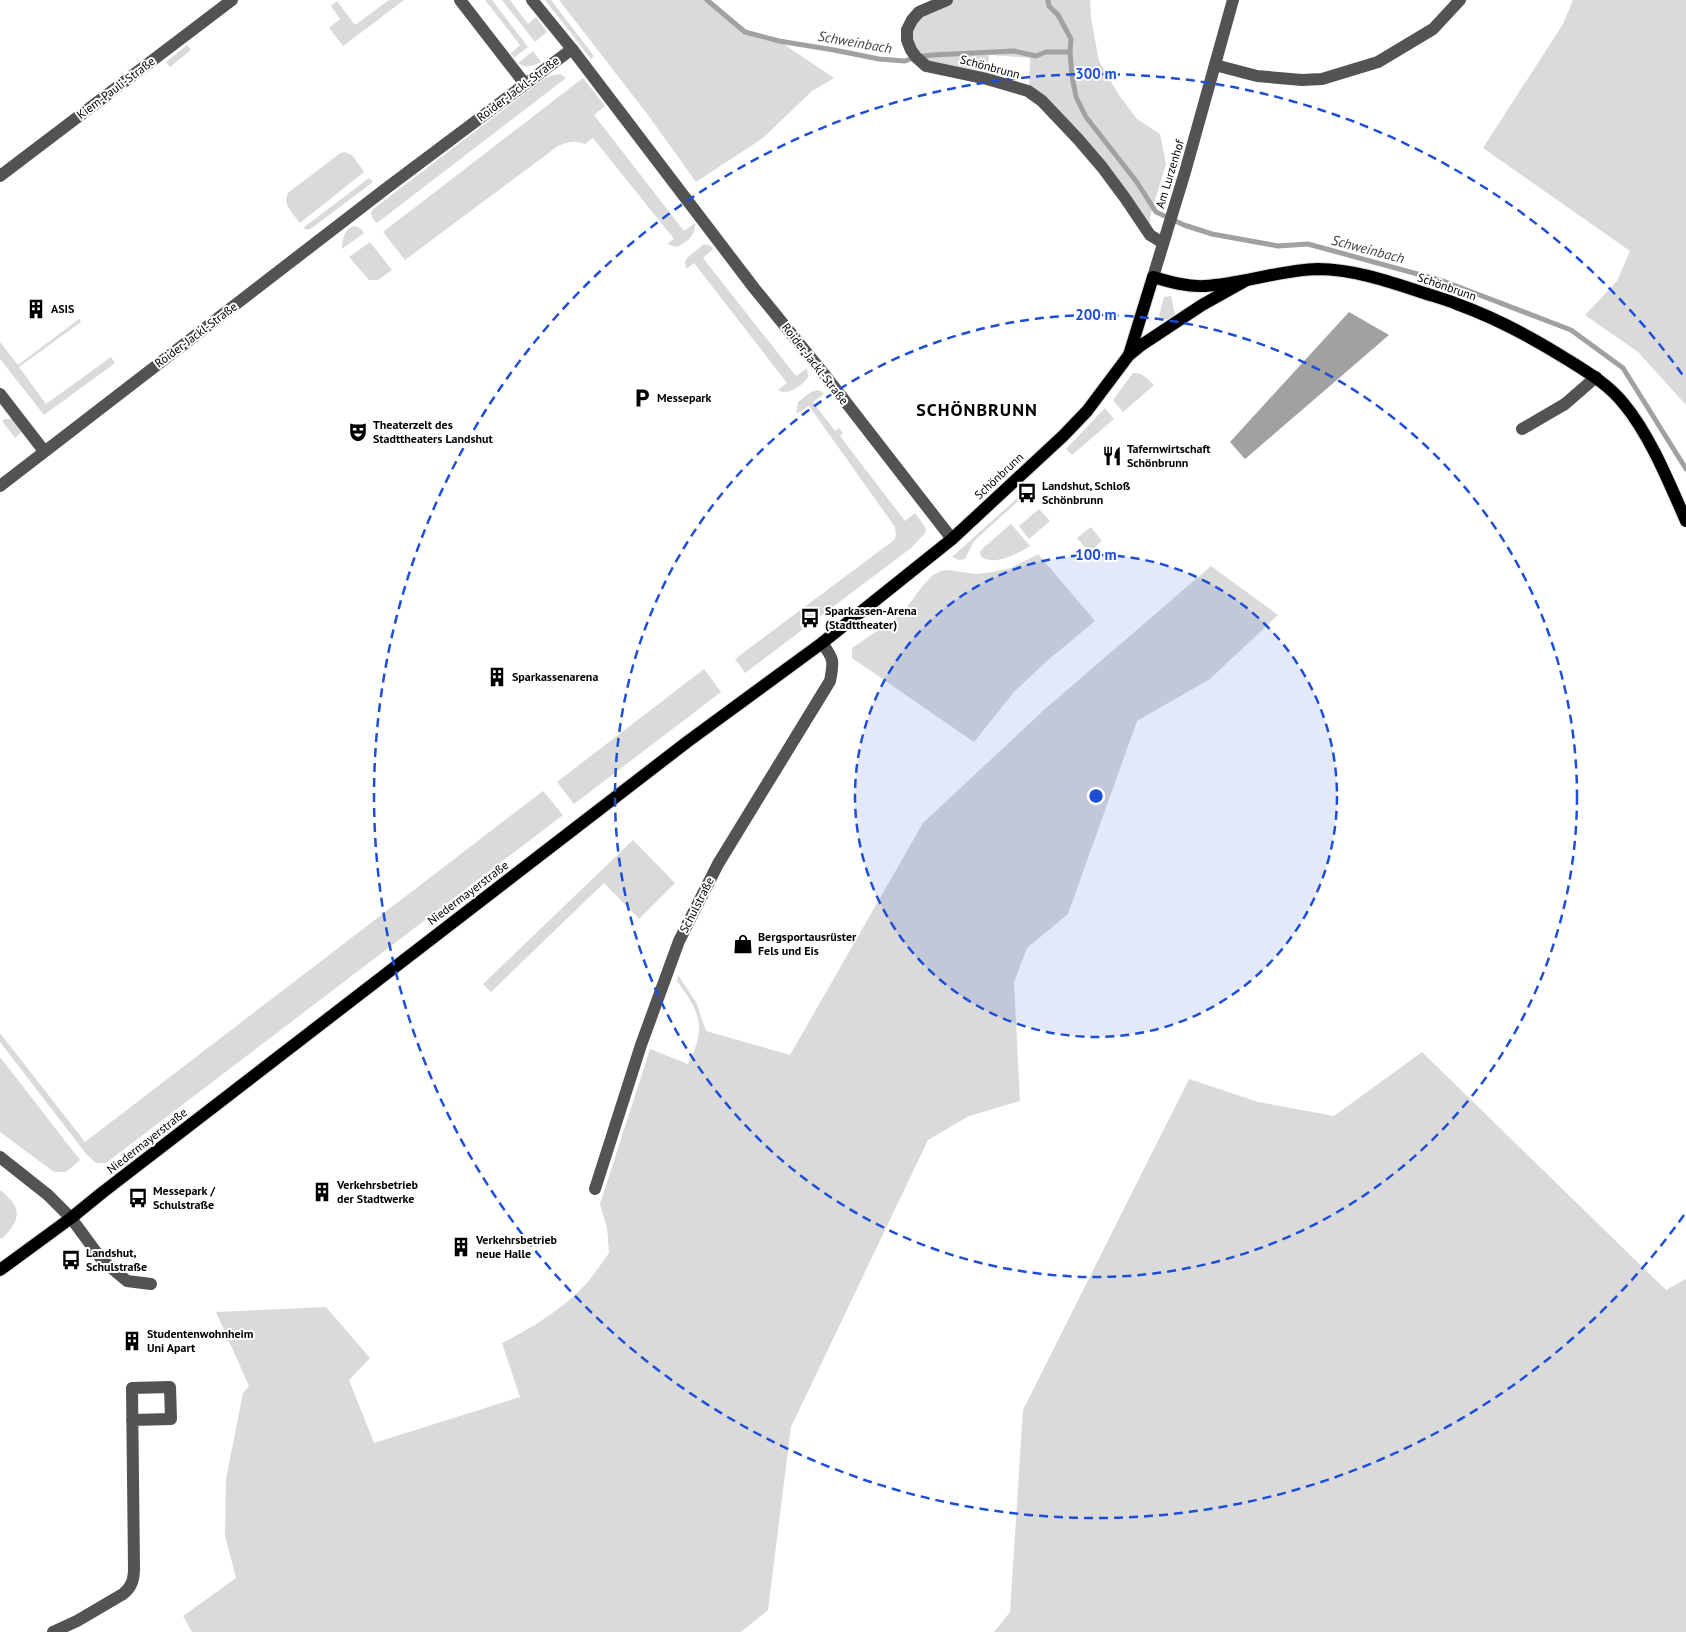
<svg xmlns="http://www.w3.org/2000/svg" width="1686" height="1632" font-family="'PT Sans',sans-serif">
<rect width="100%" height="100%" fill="#fff"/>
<!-- green -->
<g fill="#dadada">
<polygon points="389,0 404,0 343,46 329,28 340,19 331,6 337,1 355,25"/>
<polygon points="485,0 492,0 528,47 514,58 511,53 520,45"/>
<polygon points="502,0 510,0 528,24 536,17 547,32 535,42"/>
<polygon points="545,0 551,0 594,56 591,59"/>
<polygon points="559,0 707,0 745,32 779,41 834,78 812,91 763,138 696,182 648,115"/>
<polygon points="947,0 1090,0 1091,18 1099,61 1119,95 1137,119 1160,134 1166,164 1150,217 1150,235 1029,86 1030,58 989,55 987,79 926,66 907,29 912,20"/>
<polygon points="1573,0 1686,0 1686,405 1638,352 1585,315 1617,281 1630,251 1483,148 1563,24"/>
<polygon points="187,45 191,50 170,67 166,62"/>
<path d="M533,51L541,62C533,66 526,69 518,63Z"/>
<polygon points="560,74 566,78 377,223 373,219 371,213 372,210 545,78 550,76"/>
<path d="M583,78L605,106L594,115L684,231L695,223C696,236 687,242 676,247L667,244L674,239L593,138L585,144C575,140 568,142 558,146L405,260L383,232Z"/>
<path d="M344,152L352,155L364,172L300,223C293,213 282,205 288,193L339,154Z"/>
<polygon points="369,178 373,182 312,228 307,230 303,228"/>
<path d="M355,226L361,229L364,233L342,249C342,240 344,228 355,226Z"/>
<polygon points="370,242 392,270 378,280 369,280 349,257"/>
<path d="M704,244L711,246L713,249L703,258L796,376L807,368L808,377C802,386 788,396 778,390L787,383L694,263L686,269L685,261L688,257Z"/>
<path d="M1171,296L1175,315C1170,319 1164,322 1159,316L1164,297Z"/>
<polygon points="79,319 81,322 19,367 46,404 111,357 115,363 44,415 0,359 0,342 18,365"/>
<path d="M1133,373C1142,372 1148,379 1154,385L1123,412L1113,400Z"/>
<polygon points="817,390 821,391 824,394 813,402 835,431 839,428 843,433 840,436 905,521 915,513 925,527 926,532 911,548 745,673 735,659 894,540 896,535 895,527 809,406 796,414 798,402 811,392"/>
<polygon points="1105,408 1114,419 1072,455 1066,449"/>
<polygon points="5,419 13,419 23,431 15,438 2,421"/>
<polygon points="1024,492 1026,494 974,541 965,559 959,560 952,557"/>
<polygon points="1039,509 1050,521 1029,539 1019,526"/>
<path d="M1011,524L1030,546C1017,554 996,566 981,557L980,552L983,548Z"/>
<polygon points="1091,527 1102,541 1089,552 1077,538"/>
<polygon points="1038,554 1095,621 1048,660 1014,692 974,742 852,658 852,648 901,615 924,584 933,575 941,571 947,570 976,574 987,573 1011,568"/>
<path d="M1211,566L1278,615L1210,679L1137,721L1068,914L1027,948L1014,982L1020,1101L969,1116L928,1140L791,1427L768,1610L741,1632H192L183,1616L236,1578L225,1535L226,1479L243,1393L249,1386L216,1312L326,1307L370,1358L349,1380L374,1443L520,1397L502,1343C530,1329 558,1312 580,1290C591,1280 600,1265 609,1253L607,1228L600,1204L650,1049L688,1064C707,1027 700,1012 677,981L678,975L696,1002L706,1031L790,1055L923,823L1045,709Z"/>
<polygon points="704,669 721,692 574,804 557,782"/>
<polygon points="543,791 563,815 106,1163 96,1163 87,1155 0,1042 0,1033 85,1142"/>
<polygon points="633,840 675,883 639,919 604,883 491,992 483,984"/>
<polygon points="1422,1052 1666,1290 1686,1279 1686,1632 994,1632 1010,1612 1023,1410 1189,1079 1258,1102 1334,1116"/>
<polygon points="0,1057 80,1160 66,1172 54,1172 0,1132"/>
<path d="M0,1190C23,1208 21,1219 2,1239L0,1238Z"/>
</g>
<!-- water -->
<polygon fill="#a1a1a1" points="1349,312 1389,335 1245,459 1230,442"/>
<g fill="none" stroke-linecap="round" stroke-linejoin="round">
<!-- stream -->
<g stroke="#a1a1a1" stroke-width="5">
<polyline points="707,0 745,32 779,41 834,50 879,59 905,61 916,57 932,55 1014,51 1036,56 1046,52 1070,52"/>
<polyline points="1048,0 1049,6 1058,15 1071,39 1070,52 1072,76 1076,97 1086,117 1136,181 1156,212 1184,225 1212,234 1278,246 1308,244 1443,281 1571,330 1623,368 1686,469"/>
</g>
<defs>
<g id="major">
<path d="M1129,355L1153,277C1170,282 1188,287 1205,286C1243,284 1279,270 1318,269C1352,269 1388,281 1421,292C1433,296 1445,299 1457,304C1496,318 1533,338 1568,360C1589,373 1609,385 1624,404C1650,435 1670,485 1686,521"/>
<polyline points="0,1270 71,1218 103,1192 687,742 822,643 952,539 1063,436 1087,411 1129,355 1140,346 1202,305 1245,281"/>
</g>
</defs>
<!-- major casing -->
<use href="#major" stroke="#dbdbdb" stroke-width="14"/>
<!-- minor -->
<g stroke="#535353" stroke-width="12">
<polyline points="460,0 525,84"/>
<polyline points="532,0 572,49 754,288 824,374 952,539"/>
<polyline points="947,0 919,12 912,20 907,30 907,40 911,50 916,57 926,66 987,79 1028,91 1042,101 1078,139 1102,167 1125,198 1150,235 1163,243"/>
<polyline points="1215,65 1257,76 1302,80 1322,79 1378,62 1433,29 1460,0"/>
<polyline points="0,176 232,0"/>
<polyline points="1153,277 1185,172 1233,0"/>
<polyline points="0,394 44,451"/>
<polyline points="1522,429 1565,404 1596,377"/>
<polyline points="0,486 388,187 572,49"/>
<polyline points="0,1157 48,1195 71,1218 102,1260 127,1281 151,1284"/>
<path d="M595,1189L641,1045L679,941L718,864L830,681C834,661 834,659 822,643"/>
<path d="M53,1632L77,1621L123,1594C132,1587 134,1579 134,1568L132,1388L170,1387L171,1419L132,1420"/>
</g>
<!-- major -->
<use href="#major" stroke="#000" stroke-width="12"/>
</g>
<!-- distance rings -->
<circle cx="1096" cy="796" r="241" fill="#1d4ed8" fill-opacity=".12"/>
<g fill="none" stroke="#1d4ed8" stroke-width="2.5" stroke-dasharray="9 6">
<circle cx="1096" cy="796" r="241"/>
<circle cx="1096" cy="796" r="481"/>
<path d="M1684 1215A722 722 0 1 1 1684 377"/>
</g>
<!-- icons -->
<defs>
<symbol id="building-bare" viewBox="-9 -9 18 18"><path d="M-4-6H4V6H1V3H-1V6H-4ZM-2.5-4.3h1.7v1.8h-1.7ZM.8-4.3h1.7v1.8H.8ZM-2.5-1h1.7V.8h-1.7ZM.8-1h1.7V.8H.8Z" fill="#000" stroke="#fff" stroke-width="2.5" paint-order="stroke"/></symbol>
<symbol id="parking-bare" viewBox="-9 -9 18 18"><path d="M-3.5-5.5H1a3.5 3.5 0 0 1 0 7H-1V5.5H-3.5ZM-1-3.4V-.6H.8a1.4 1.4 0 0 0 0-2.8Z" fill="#000" stroke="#fff" stroke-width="2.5" paint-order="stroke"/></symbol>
<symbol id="theatre-bare" viewBox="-9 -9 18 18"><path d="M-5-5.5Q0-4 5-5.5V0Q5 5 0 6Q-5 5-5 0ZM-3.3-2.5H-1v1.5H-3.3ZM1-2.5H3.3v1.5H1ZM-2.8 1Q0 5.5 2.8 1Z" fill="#000" stroke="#fff" stroke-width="2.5" paint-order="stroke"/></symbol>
<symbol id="restaurant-bare" viewBox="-9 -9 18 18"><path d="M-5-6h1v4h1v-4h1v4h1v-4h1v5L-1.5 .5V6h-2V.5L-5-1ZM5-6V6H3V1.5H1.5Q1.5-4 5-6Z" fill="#000" stroke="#fff" stroke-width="2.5" paint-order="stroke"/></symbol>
<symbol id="bus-bare" viewBox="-9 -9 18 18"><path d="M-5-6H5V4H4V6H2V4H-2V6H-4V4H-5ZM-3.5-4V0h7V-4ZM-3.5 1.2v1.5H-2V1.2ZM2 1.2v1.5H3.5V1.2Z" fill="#000" stroke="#fff" stroke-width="2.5" paint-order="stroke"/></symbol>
<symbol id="shop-bare" viewBox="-9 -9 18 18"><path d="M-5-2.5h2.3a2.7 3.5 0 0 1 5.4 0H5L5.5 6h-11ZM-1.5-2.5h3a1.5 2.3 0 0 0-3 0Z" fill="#000" stroke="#fff" stroke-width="2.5" paint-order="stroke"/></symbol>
</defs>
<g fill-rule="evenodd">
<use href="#building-bare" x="22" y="295" width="28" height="28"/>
<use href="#parking-bare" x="628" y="384" width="28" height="28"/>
<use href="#theatre-bare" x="344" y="418" width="28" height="28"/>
<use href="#restaurant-bare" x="1098" y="442" width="28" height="28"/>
<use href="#bus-bare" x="1013" y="479" width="28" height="28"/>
<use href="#bus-bare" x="796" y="604" width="28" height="28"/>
<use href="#building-bare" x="483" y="663" width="28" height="28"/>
<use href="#shop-bare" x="729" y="930" width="28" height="28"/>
<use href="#building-bare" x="308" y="1178" width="28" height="28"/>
<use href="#bus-bare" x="124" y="1184" width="28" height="28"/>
<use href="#building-bare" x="447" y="1233" width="28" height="28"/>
<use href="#bus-bare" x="57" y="1246" width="28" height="28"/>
<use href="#building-bare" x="118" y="1327" width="28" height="28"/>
</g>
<g text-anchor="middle" stroke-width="4" stroke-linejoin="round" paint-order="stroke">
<!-- street labels -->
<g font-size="12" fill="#000" stroke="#fff">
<text transform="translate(990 67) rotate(15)" y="4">Schönbrunn</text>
<text transform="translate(116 88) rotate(-37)" y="4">Kiem-Pauli-Straße</text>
<text transform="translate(518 89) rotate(-37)" y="4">Roider-Jackl-Straße</text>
<text transform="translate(1170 174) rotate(-73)" y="4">Am Lurzenhof</text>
<text transform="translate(1447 287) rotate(19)" y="4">Schönbrunn</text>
<text transform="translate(196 335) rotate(-37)" y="4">Roider-Jackl-Straße</text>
<text transform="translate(815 364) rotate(52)" y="4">Roider-Jackl-Straße</text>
<text transform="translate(999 476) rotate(-43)" y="4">Schönbrunn</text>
<text transform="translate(468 893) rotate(-37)" y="4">Niedermayerstraße</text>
<text transform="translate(697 905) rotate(-63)" y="4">Schulstraße</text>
<text transform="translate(147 1141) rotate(-38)" y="4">Niedermayerstraße</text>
</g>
<!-- poi labels -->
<g font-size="12" font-weight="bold" fill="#000" stroke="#fff" text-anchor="start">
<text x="51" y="313">ASIS</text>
<text x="657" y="402">Messepark</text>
<text x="373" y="429">Theaterzelt des<tspan x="373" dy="14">Stadttheaters Landshut</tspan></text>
<text x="1127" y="453">Tafernwirtschaft<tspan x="1127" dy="14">Schönbrunn</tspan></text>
<text x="1042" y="490">Landshut, Schloß<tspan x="1042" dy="14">Schönbrunn</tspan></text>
<text x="825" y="615">Sparkassen-Arena<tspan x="825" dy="14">(Stadttheater)</tspan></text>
<text x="512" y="681">Sparkassenarena</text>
<text x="758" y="941">Bergsportausrüster<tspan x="758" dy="14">Fels und Eis</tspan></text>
<text x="337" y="1189">Verkehrsbetrieb<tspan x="337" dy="14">der Stadtwerke</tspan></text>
<text x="153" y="1195">Messepark /<tspan x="153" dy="14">Schulstraße</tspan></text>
<text x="476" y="1244">Verkehrsbetrieb<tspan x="476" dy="14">neue Halle</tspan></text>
<text x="86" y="1257">Landshut,<tspan x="86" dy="14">Schulstraße</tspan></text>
<text x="147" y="1338">Studentenwohnheim<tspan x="147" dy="14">Uni Apart</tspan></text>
</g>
<!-- water labels -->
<g font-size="14" font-style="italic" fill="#424242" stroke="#fff">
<text transform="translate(855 42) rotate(10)" y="5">Schweinbach</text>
<text transform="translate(1368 249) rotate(15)" y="5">Schweinbach</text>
</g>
<!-- district labels -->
<g font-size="18" font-weight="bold" letter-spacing="1" fill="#000" stroke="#fff">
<text x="977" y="416">SCHÖNBRUNN</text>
</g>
</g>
<circle cx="1096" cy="796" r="8" fill="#1d4ed8" stroke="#fff" stroke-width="2.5"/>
<g font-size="15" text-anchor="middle" font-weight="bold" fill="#1d4ed8" stroke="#fff" stroke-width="4" stroke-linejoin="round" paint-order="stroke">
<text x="1096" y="79">300 m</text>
<text x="1096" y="320">200 m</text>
<text x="1096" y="560">100 m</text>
</g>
</svg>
